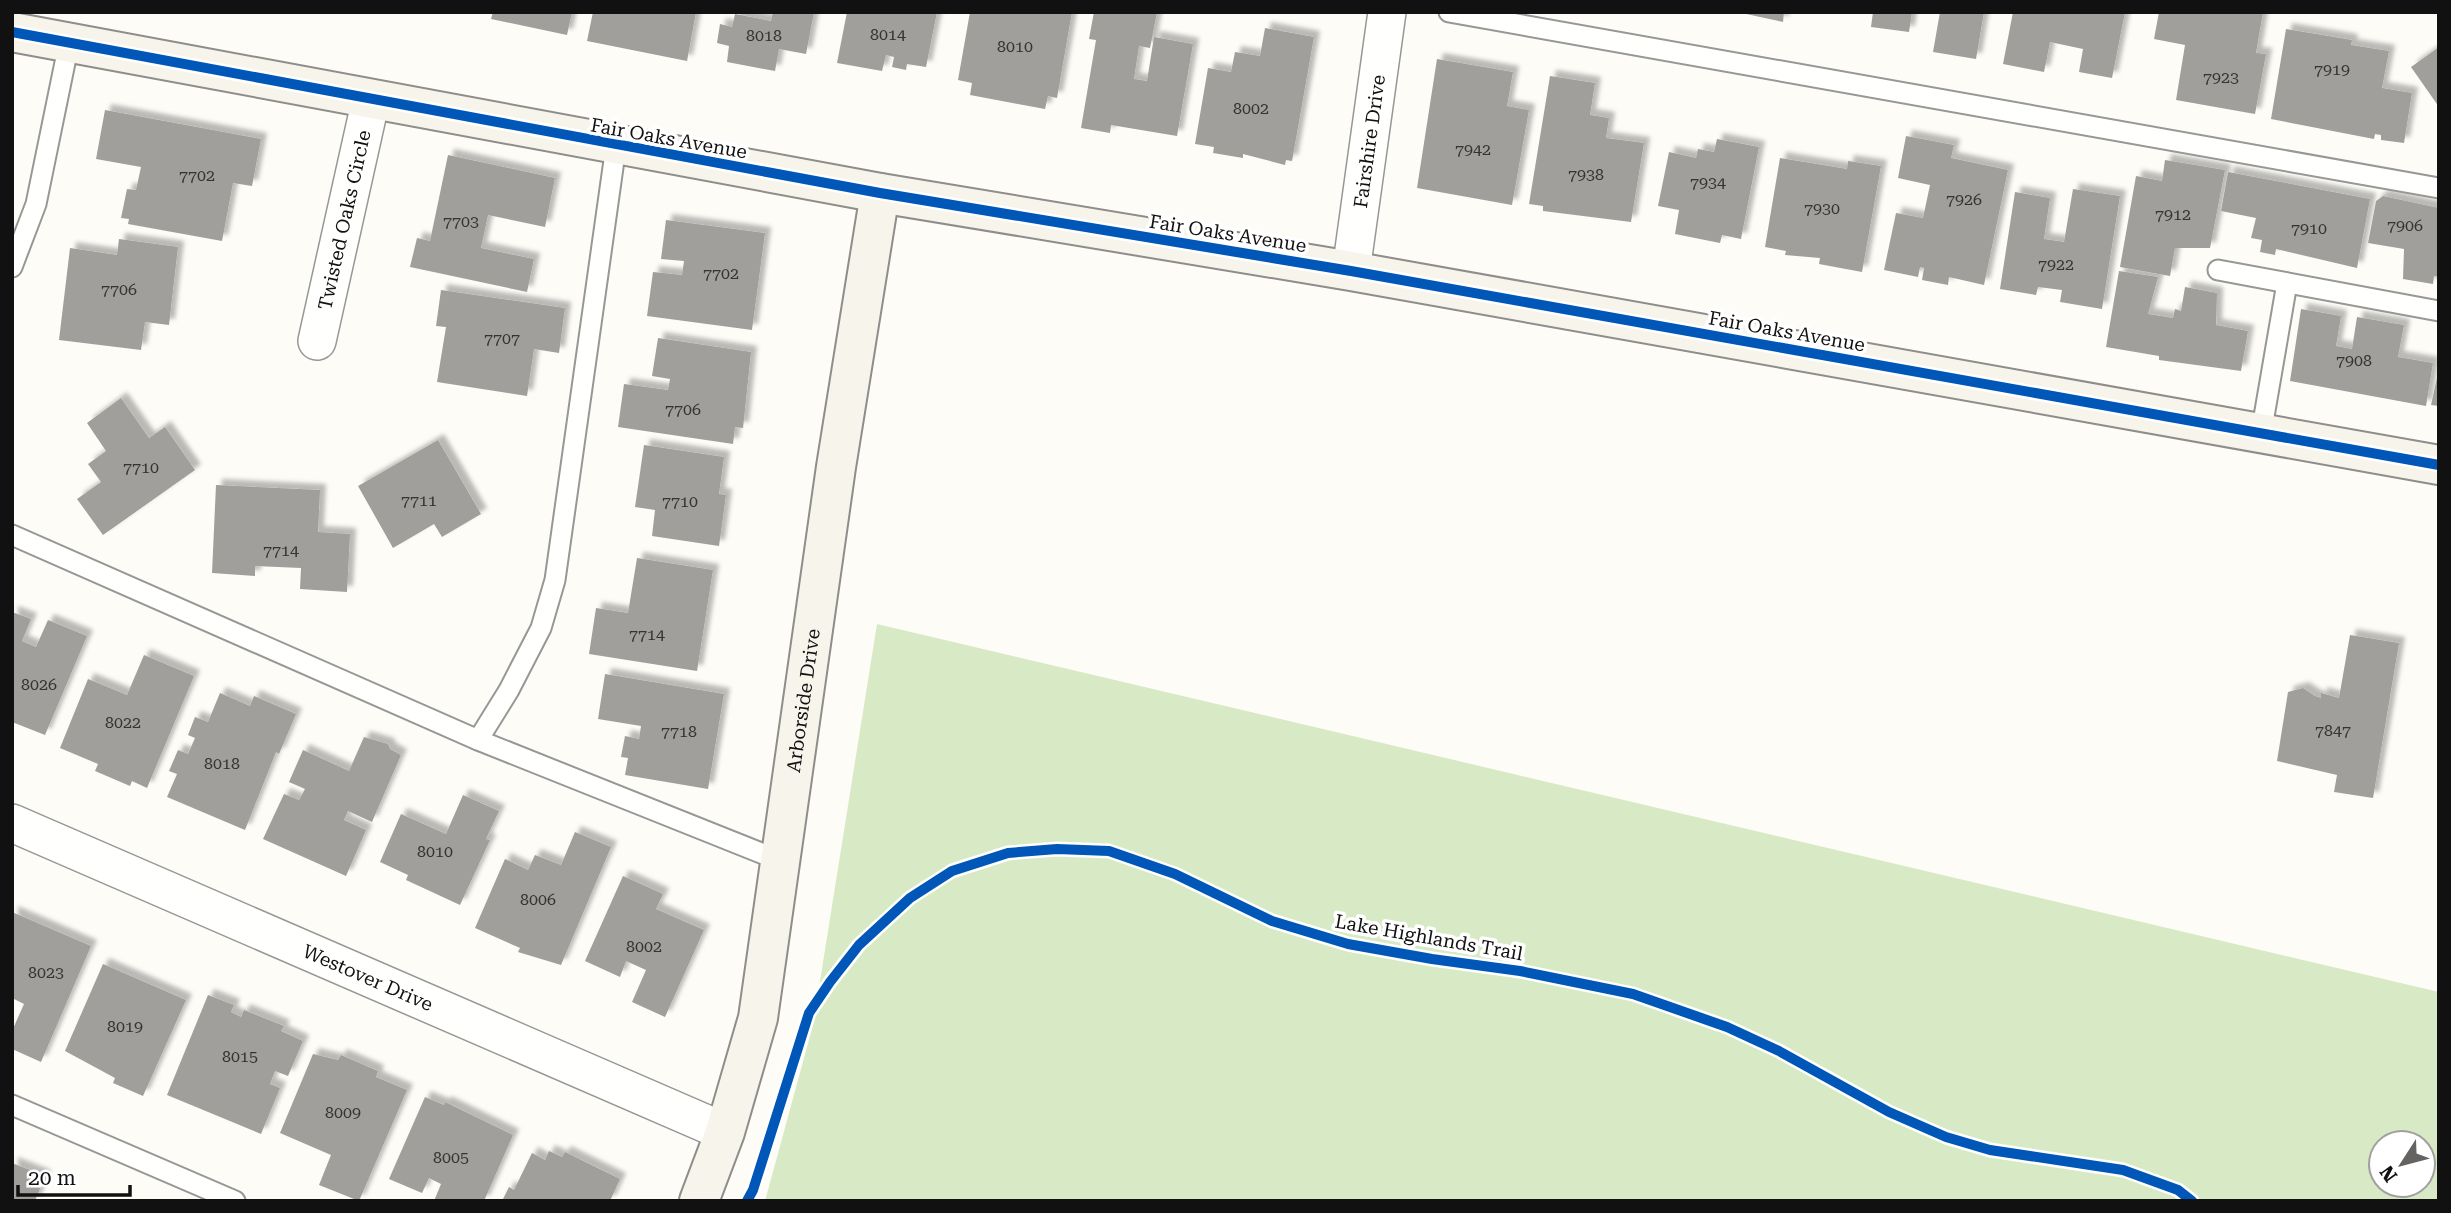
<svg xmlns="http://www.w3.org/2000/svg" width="2451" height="1213" font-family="'Roboto Serif',serif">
<defs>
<filter id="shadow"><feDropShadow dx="6" dy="-6" stdDeviation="2" flood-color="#0004"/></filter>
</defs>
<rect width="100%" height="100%" fill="#fdfcf7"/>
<!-- forest -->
<path fill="#d8eac5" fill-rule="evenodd" d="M877,624L2439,992V1201H765L813,1025ZM2381,1143H2423V1185H2381Z"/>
<!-- building -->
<g fill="#a19f9c" filter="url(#shadow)">
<polygon points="493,12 572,12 567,35 491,19"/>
<polygon points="593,12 696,12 687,61 587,41"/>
<polygon points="773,12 814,12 806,54 779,49 775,71 727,62 729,46 717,43 720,24 732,27 735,14 771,21"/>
<polygon points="847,12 937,12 926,67 907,64 906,70 892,67 894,57 886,55 882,71 837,63"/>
<polygon points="970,12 1072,12 1057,98 1048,96 1045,109 970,95 972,83 958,80"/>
<polygon points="1094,12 1157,12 1150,48 1139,46 1134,79 1147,81 1154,37 1193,44 1177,136 1111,125 1110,133 1081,128 1096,40 1089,39"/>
<polygon points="1737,12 1784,12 1783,22"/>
<polygon points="1873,12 1912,12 1909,32 1871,27"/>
<polygon points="1940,12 1984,12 1976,59 1933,52"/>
<polygon points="2013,12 2125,12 2112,78 2079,72 2083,49 2050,42 2044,72 2003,64"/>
<polygon points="2159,12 2263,12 2256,53 2266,54 2255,114 2176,100 2185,45 2154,39"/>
<polygon points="1265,28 1314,37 1292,161 1286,160 1285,165 1243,154 1243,158 1213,153 1214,147 1195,144 1208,68 1231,72 1235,52 1260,56"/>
<polygon points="2286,29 2352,40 2351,45 2389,51 2382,88 2412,93 2404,143 2381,140 2381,135 2375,134 2374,139 2271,119"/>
<polygon points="2439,47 2439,107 2411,67"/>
<polygon points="1437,59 1513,72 1507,106 1529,110 1512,205 1417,188"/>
<polygon points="1550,76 1595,83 1590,115 1609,118 1606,138 1644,143 1631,222 1543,211 1543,206 1529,204"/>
<polygon points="105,110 261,139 252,186 233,183 222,241 128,224 129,219 121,218 127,189 136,190 141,167 96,159"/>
<polygon points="1906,136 1954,145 1951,158 2008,170 1984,285 1949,277 1948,285 1922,280 1924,268 1920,267 1918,277 1884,270 1896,213 1923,218 1930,185 1898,178"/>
<polygon points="1717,139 1759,147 1741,239 1722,235 1720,243 1675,234 1679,210 1658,206 1669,152 1696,158 1698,149 1714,152"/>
<polygon points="448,155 555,178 545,227 488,215 481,248 534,259 527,292 410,267 417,238 430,241"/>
<polygon points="1780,158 1847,169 1848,161 1881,166 1862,272 1819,264 1820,258 1785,255 1786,251 1765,247"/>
<polygon points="2165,160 2225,170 2210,248 2175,248 2170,276 2120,267 2136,176 2162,181"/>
<polygon points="2228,172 2370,199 2357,268 2276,249 2275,255 2260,252 2262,240 2251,238 2256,218 2221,211"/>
<polygon points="2073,189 2120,196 2102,309 2060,302 2062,290 2038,287 2036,295 2000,289 2015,192 2050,198 2044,239 2064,242"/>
<polygon points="2383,196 2439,208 2439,277 2434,276 2433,284 2403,279 2404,249 2368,243 2376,201"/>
<polygon points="666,220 765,233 752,330 647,316 653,272 682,275 684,261 661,259"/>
<polygon points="119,239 178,247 169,325 145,322 141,350 59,340 70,248 117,255"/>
<polygon points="2119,271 2158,277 2148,314 2173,318 2175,309 2181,311 2185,287 2217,293 2216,325 2248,331 2241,371 2159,360 2159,356 2106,347"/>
<polygon points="441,290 565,308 559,353 534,349 527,396 437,382 446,327 436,326"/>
<polygon points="2301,309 2341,316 2336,346 2352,349 2357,317 2404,325 2398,357 2433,363 2426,406 2290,381"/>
<polygon points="658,338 751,352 743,428 735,427 733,444 618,427 624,384 668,390 670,379 652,376"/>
<polygon points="2438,373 2439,373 2439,406 2431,405"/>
<polygon points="121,398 149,438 165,427 195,470 103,535 77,499 101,482 88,464 106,451 87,423"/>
<polygon points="438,440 481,514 442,537 434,524 393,548 358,486"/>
<polygon points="644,445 724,457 719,494 726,495 719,546 652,536 655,510 635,507"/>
<polygon points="216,485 320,490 318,532 350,534 347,592 300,589 301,568 255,566 255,576 212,573"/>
<polygon points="637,558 713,570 697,671 589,654 596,608 628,613"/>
<polygon points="12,612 31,619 22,641 36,647 48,620 87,636 45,735 12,722"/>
<polygon points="2350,635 2399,643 2373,798 2334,792 2337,775 2277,761 2288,692 2303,688 2315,696 2321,698 2321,693 2339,698"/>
<polygon points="144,655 194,676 147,788 132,781 130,786 95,771 98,764 60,748 88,679 127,695"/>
<polygon points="605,674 724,694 708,789 625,775 628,758 621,757 625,736 639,739 641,726 598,719"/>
<polygon points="220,693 250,706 254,696 296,714 279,754 276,752 245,830 167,797 177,774 169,771 178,750 188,754 195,738 188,735 195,717 208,722"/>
<polygon points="364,737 388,744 390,749 401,755 372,822 348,811 344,820 366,830 346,876 263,839 284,794 299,800 305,789 289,782 303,750 349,771"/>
<polygon points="463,795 499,811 486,839 490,840 460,905 406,880 408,875 380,862 401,814 446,834"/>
<polygon points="575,832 611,847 561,965 518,952 520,948 475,928 505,859 528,870 535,855 561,865"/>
<polygon points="623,876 663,894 656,909 704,930 665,1017 632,1002 646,970 626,961 620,977 585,961"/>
<polygon points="12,912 91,946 41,1062 12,1049 12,1031 24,1004 12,998"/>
<polygon points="103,964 186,1000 143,1096 113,1083 115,1078 65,1051"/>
<polygon points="208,995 234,1005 231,1012 241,1017 244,1010 284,1026 281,1031 303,1041 288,1076 275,1071 270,1084 280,1088 261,1134 167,1095"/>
<polygon points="313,1054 338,1060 341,1055 378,1071 376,1077 407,1090 359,1201 319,1185 331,1155 280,1133"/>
<polygon points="425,1097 444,1105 445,1102 513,1135 484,1201 434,1201 441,1184 429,1178 422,1193 389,1179"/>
<polygon points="549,1151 562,1157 565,1152 620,1179 610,1201 502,1201 509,1187 514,1190 532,1153 545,1160"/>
<polygon points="12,1163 45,1176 35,1201 12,1201"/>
</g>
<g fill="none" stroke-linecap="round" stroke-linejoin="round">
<defs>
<g id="lane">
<polyline points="1449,12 2439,188"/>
<polyline points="12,267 36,204 69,43"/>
<polyline points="2218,270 2439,311"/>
<polyline points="2261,434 2287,283"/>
<polyline points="12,535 478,740 781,861"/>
<polyline points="478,740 509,690 541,628 555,580 616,146"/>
<polyline points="12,1105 235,1201"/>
</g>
<g id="street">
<path id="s1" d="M1351,271L1387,12"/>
<path id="s2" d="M317,341L371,99"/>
<path id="s3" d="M12,823L725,1132"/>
</g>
<g id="secondary">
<polyline points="12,32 880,193 1351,271 2439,465"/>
<path id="s4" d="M699,1201L725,1132L758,1018L836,467L880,193"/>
</g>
</defs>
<!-- lane casing -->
<use href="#lane" stroke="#979795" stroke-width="23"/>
<!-- street casing -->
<use href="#street" stroke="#979795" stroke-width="40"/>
<!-- secondary casing -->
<use href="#secondary" stroke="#8e8d8b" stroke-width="42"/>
<!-- lane -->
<use href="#lane" stroke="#fffffe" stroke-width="19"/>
<!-- street -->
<use href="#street" stroke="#fffffe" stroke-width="37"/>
<!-- secondary -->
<use href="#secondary" stroke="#f6f4eb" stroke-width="38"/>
<defs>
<g id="cycleway">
<polyline points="12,32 880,193 1351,271 2439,465"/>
<polyline points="747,1201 753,1190 809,1013 830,982 859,945 910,898 952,871 1008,853 1057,849 1109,851 1175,874 1272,921 1348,944 1432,959 1520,971 1633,994 1727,1027 1779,1051 1889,1112 1946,1137 1990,1150 2123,1170 2178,1190 2192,1201"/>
</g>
</defs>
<!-- cycleway casing -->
<use href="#cycleway" stroke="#fff" stroke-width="15"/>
<!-- cycleway -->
<use href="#cycleway" stroke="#0057b8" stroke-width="10"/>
</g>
<g text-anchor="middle" stroke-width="7" stroke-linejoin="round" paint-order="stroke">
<!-- number labels -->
<g font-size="16" fill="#353434">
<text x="888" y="40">8014</text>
<text x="764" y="41">8018</text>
<text x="1015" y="52">8010</text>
<text x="2332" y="75">7919</text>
<text x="2221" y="83">7923</text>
<text x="1251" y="114">8002</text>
<text x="1473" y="155">7942</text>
<text x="1586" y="180">7938</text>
<text x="197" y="181">7702</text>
<text x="1708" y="188">7934</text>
<text x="1964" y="205">7926</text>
<text x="1822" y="214">7930</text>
<text x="2173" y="220">7912</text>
<text x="461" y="227">7703</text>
<text x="2405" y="231">7906</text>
<text x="2309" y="234">7910</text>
<text x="2056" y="270">7922</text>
<text x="721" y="279">7702</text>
<text x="119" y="295">7706</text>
<text x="502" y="344">7707</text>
<text x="2354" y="366">7908</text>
<text x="683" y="415">7706</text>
<text x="141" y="473">7710</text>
<text x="419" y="506">7711</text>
<text x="680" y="507">7710</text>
<text x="281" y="556">7714</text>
<text x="647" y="640">7714</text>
<text x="39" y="690">8026</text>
<text x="123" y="728">8022</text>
<text x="2333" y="736">7847</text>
<text x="679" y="737">7718</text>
<text x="222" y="769">8018</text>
<text x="435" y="857">8010</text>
<text x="538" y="905">8006</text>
<text x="644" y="952">8002</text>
<text x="46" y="978">8023</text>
<text x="125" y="1032">8019</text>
<text x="240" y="1062">8015</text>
<text x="343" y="1118">8009</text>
<text x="451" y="1163">8005</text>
</g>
<!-- street labels -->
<g font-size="19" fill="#111" stroke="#fff">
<text transform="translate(669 138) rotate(10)" y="7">Fair Oaks Avenue</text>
<text dy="7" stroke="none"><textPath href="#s1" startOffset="131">Fairshire Drive</textPath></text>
<text dy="7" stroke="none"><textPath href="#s2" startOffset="124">Twisted Oaks Circle</textPath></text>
<text transform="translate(1228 233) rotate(9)" y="7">Fair Oaks Avenue</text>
<text transform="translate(1787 331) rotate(10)" y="7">Fair Oaks Avenue</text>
<text dy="7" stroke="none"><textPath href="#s4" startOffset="513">Arborside Drive</textPath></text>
<text transform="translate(1429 937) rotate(10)" y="7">Lake Highlands Trail</text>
<text dy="7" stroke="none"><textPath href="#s3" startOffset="388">Westover Drive</textPath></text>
</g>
</g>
<!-- border -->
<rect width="2451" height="1213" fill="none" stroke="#111111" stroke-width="28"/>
<!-- north arrow -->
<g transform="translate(2402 1164) rotate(234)"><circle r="33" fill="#ffffff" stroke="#a0a0a0" stroke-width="2"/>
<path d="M0-5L12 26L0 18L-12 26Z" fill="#646362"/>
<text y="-10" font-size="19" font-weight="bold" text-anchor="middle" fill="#111111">N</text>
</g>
<!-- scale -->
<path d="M18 1185v10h112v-10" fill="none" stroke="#111111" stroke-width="3.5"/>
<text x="28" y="1185" font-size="21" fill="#111111" stroke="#ffffff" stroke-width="5" paint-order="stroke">20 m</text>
</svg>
